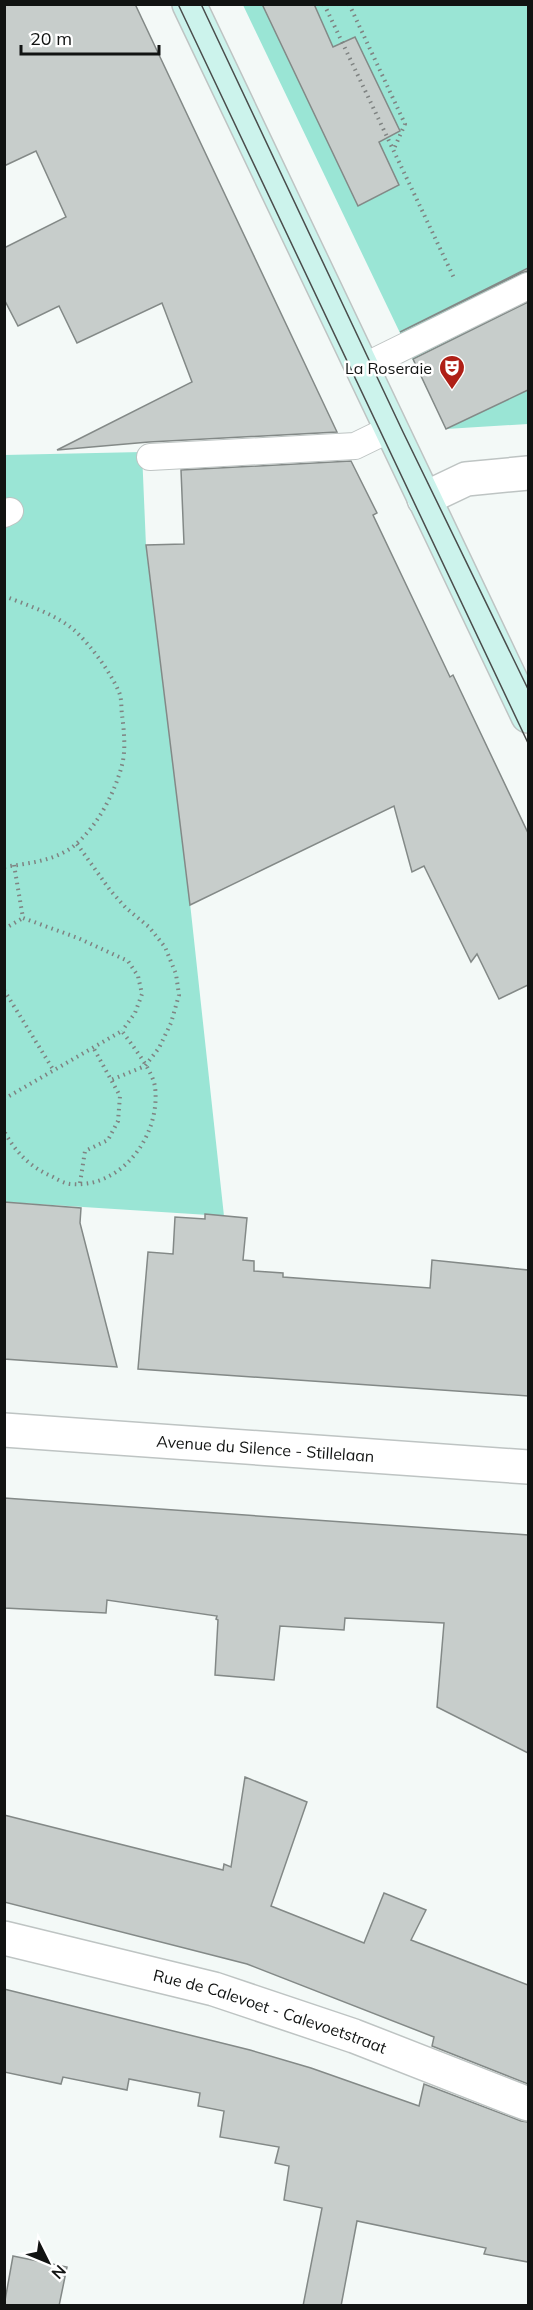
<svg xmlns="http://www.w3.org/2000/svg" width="533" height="2310" font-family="Mulish,sans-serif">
<rect width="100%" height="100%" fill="#f3f9f7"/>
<!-- green -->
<g fill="#9ae5d5">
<polygon points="243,5 528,5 528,424 446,429"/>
<polygon points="142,452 146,546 190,903 224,1216 5,1202 4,455"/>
</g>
<!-- building -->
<g fill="#c7cdcb" stroke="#838987" stroke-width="1.5">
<polygon points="4,4 135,4 337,432 149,442 57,450 192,382 162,303 77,343 59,306 18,326 4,299 4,248 66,217 36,151 4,166"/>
<polygon points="262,4 314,4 333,47 355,37 400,131 379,142 399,185 358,206"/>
<polygon points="528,268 528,271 521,273 400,332"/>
<polygon points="528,302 528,390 446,429 413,359"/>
<polygon points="351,461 377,513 373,515 450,677 453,675 528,833 528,985 499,999 477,954 471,962 424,866 412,872 394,806 190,905 146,545 184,544 181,470"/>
<polygon points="4,1202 81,1208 80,1223 117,1367 4,1359"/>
<polygon points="205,1214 247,1218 243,1260 254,1261 254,1271 283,1273 283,1277 430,1288 432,1260 528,1270 528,1396 138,1369 148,1252 173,1254 175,1217 205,1219"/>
<polygon points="4,1498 528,1535 528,1753 437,1707 444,1623 345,1618 344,1630 280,1626 274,1680 215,1675 218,1620 216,1619 217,1616 107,1600 106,1613 4,1608"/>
<polygon points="245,1777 307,1802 271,1906 364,1943 384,1893 426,1910 411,1940 528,1985 528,2084 432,2046 434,2037 247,1964 4,1902 4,1815 223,1870 224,1864 231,1867"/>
<polygon points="4,1989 250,2050 311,2068 419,2106 424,2084 521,2121 528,2122 528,2262 484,2254 486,2248 357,2221 341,2306 303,2306 322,2208 284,2200 289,2166 275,2163 279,2147 220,2137 224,2111 198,2106 200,2093 129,2079 127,2090 63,2077 61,2084 4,2072"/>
<polygon points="13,2256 67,2267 59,2306 4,2306"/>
</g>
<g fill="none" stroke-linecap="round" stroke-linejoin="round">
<defs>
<g id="service">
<polyline points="361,368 528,286"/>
<polyline points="150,457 355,446 390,429"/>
<polyline points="4,514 10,511"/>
</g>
<g id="minor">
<polyline points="424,499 466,479 528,473"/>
<path id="s1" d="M4,1430L528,1467"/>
<path id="s2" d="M4,1938L214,1989L354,2036L528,2104"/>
</g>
<polyline id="secondary" points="189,4 528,716"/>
</defs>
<!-- service casing -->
<use href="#service" stroke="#bec4c3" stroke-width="28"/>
<!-- minor casing -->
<use href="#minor" stroke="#bec4c3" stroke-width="36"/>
<!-- secondary casing -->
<use href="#secondary" stroke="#bec4c3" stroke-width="36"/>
<!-- path -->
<g stroke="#7f8382" stroke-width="4" stroke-dasharray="1.5 4.5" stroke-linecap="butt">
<polyline points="324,4 455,280"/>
<polyline points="349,4 405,124 393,151"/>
<path d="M4,596C27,605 55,614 74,630C90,644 111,673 119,692C122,699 121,708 122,715C124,730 126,750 122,765C115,792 98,825 77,843C58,861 29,863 4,867"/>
<polyline points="77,844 110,890 126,908 149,927 165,947 176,974 179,995 171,1023 159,1048 145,1066 111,1080"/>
<polyline points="14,865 23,918 78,938 128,961 138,976 142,994 135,1013 122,1031"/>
<polyline points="4,929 23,918"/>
<polyline points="4,990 54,1071"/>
<path d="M4,1099L122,1031C132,1045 153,1071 155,1087C161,1135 122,1189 70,1184C64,1183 58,1180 53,1177C30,1167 16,1153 4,1131"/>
<polyline points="80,1183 85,1151 108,1140 118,1121 120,1096 94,1049"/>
</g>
<!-- service -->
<use href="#service" stroke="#fff" stroke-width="26"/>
<!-- minor -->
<use href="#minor" stroke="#fff" stroke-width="33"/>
<!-- secondary -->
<use href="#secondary" stroke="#ccf3ec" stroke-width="33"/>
<!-- tram -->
<g stroke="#4a4d4c" stroke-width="1.5">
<polyline points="178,4 528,743"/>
<polyline points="201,4 403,432 528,689"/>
</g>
</g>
<!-- icons -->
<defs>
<symbol id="theatre-pin" viewBox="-11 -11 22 30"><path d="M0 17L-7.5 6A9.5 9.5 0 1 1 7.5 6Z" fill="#af1f16" stroke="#fff"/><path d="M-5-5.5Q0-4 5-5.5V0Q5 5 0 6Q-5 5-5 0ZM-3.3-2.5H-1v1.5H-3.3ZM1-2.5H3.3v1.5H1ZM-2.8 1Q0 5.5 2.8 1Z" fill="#fff"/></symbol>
</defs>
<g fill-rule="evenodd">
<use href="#theatre-pin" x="437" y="353" width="30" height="40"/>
</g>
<g text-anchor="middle" stroke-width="5" stroke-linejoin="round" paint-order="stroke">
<!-- poi labels -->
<g font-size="16" fill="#111312" stroke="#fff" text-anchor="end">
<text x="432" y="374">La Roseraie</text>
</g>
<!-- street labels -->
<g font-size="16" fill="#111312" stroke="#fff">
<text dy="6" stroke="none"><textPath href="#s1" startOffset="262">Avenue du Silence - Stillelaan</textPath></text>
<text dy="6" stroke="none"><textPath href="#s2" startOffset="276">Rue de Calevoet - Calevoetstraat</textPath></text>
</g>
</g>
<!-- border -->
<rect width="533" height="2310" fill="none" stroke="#111312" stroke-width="12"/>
<!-- north arrow -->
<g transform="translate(48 2262) rotate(133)" stroke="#ffffff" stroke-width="4.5" paint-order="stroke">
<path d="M0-4.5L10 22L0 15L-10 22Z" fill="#111312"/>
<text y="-9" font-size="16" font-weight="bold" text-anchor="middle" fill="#111312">N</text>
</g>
<!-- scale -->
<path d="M21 45v9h138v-9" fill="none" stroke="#111312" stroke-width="3"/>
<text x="30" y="45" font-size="18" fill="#111312" stroke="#ffffff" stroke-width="4.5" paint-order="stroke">20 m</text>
</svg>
